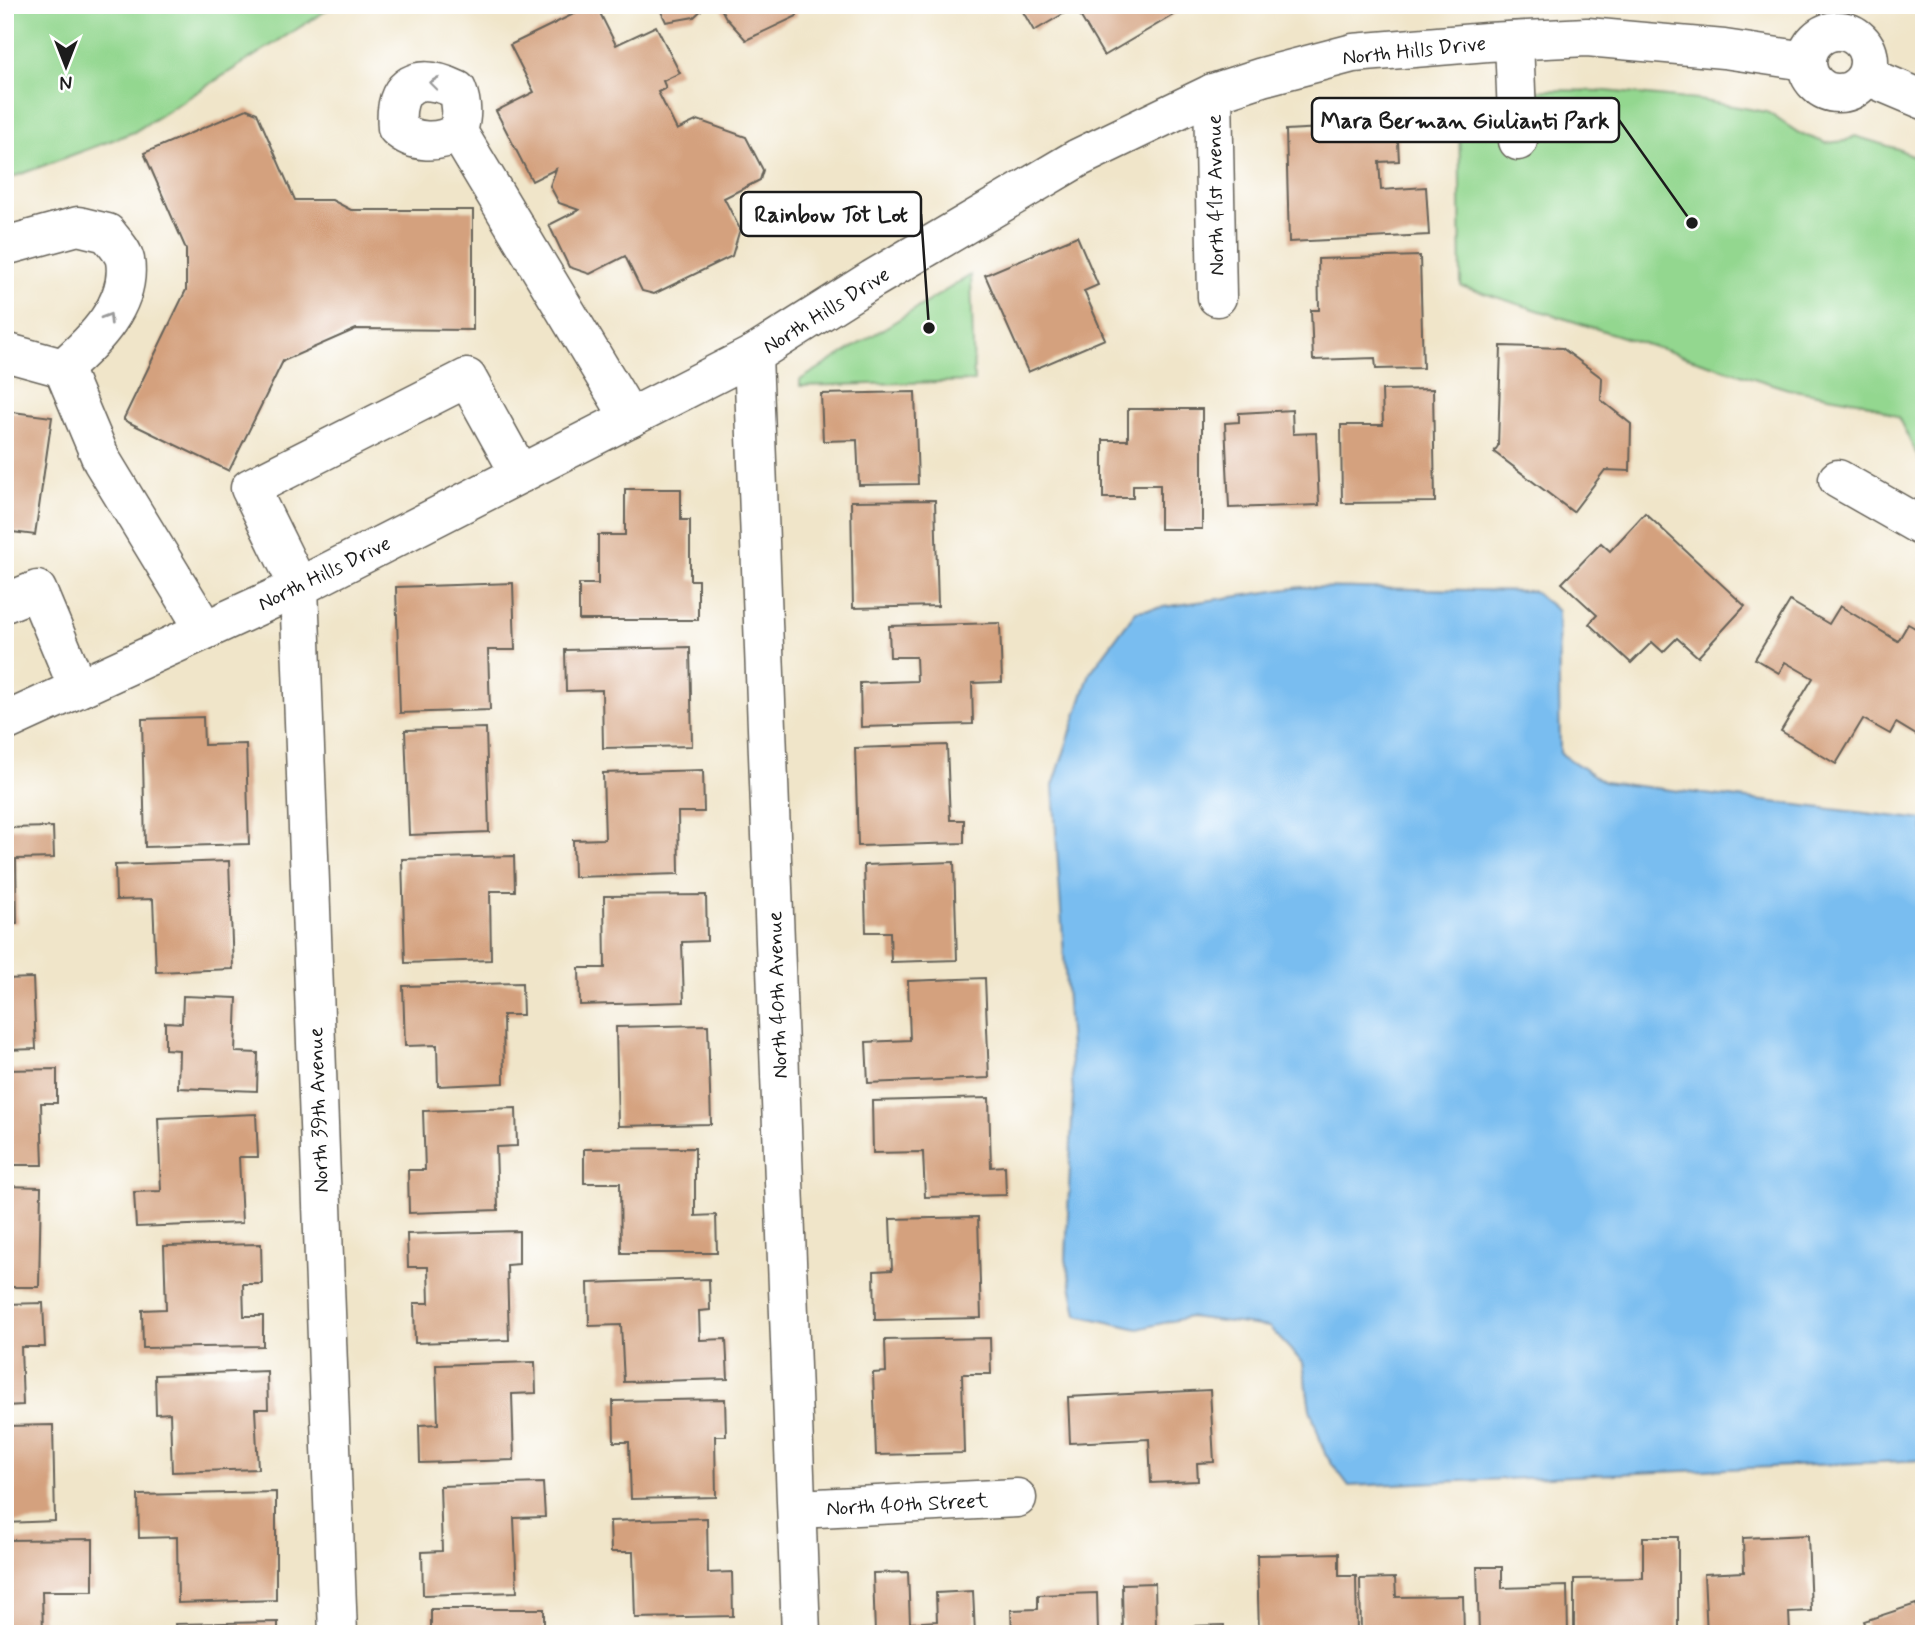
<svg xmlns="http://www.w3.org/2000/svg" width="1929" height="1639" font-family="Mynerve,sans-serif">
<rect width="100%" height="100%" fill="#fff"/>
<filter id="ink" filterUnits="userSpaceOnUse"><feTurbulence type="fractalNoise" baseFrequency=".0143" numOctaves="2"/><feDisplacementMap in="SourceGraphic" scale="14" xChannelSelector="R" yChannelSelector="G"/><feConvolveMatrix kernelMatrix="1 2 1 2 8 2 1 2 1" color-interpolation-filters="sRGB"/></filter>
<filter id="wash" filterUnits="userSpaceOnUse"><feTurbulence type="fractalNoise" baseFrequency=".00686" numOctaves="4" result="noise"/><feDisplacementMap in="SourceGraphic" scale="28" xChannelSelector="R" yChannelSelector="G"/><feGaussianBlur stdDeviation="1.57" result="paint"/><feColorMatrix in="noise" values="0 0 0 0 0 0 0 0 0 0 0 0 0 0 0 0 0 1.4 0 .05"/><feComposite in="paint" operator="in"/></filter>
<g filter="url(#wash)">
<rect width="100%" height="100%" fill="#f0e5c9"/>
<!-- green -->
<g fill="#93d78f" stroke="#587a56" stroke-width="2">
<polygon points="5,5 335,5 134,132 5,180"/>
<polygon points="1548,90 1606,91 1698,100 1767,112 1799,133 1826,143 1845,141 1855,136 1898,149 1924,161 1924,469 1898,417 1863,402 1788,389 1461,286 1459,96"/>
<polygon points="971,275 974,381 800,386 800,380"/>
</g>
<!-- water -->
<polygon fill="#79bdf0" stroke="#4a6c86" stroke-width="2" points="1301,587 1533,591 1558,611 1560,753 1604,782 1924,820 1924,1460 1349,1486 1325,1454 1310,1409 1303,1363 1269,1327 1189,1317 1138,1329 1077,1315 1066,1259 1073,1095 1053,786 1090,673 1136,611"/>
<g id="blocks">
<!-- building -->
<g fill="#d4a17e">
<polygon points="592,5 596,5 616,45 656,26 680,73 663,81 666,88 658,92 677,130 698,120 746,137 763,170 760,180 724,198 740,229 732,256 654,294 642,291 625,256 590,274 569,267 549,225 579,210 559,203 550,186 556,169 532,181 496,111 534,92 510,45"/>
<polygon points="658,5 707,5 694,17 666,22"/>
<polygon points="719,5 795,5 797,16 746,40 726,18"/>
<polygon points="1019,5 1190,5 1104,56 1075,7 1034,31"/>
<polygon points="247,109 257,113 295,200 332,200 351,210 473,210 473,330 356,329 283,361 229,471 124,420 124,418 186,290 186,249 144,153"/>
<polygon points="1397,124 1399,161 1379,162 1381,190 1426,187 1429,235 1289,242 1286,130"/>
<polygon points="1077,236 1098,285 1084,291 1105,339 1028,372 985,275"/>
<polygon points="1420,256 1423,368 1376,369 1375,358 1313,360 1311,310 1319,310 1318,259"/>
<polygon points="1501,346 1562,348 1602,378 1601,400 1631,424 1630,471 1605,470 1573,512 1494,452 1498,446"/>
<polygon points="1433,389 1435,502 1342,503 1341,425 1383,425 1382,390"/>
<polygon points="915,392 918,484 859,485 857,440 823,441 821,394"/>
<polygon points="1128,409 1202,409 1202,529 1160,529 1160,485 1133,485 1133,498 1103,498 1103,440 1128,440"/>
<polygon points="1292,410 1293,434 1316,433 1319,505 1229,508 1225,423 1239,422 1239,413"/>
<polygon points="5,411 52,417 35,535 5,531"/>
<polygon points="625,489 681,489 681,520 690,520 690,580 698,580 698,620 579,620 579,584 598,584 598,535 625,535"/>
<polygon points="935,500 938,606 853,608 851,501"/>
<polygon points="1645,513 1745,606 1698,657 1677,638 1663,652 1652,642 1631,663 1589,624 1597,615 1562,583 1601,543 1610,551"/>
<polygon points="513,583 515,650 488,650 490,710 400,713 396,587"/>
<polygon points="1790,601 1829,624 1840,606 1898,641 1908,624 1924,633 1924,733 1921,738 1896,723 1890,734 1863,719 1836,764 1781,731 1813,678 1785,662 1779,673 1755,659"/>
<polygon points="1000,623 1002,682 972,683 973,724 861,727 860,683 917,681 916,657 890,657 889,626"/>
<polygon points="690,647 692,746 603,748 602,690 566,691 565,650"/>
<polygon points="203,717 204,745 246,744 249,844 145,847 142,719"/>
<polygon points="486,728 489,832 409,835 405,730"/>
<polygon points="947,745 950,820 964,820 964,843 858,846 855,748"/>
<polygon points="703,770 704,812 678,812 679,874 574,877 573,840 605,839 603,773"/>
<polygon points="53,827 54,858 16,859 17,923 5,923 5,828"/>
<polygon points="514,856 515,891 490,891 491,960 405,963 402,859"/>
<polygon points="229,861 233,969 156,972 153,899 116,900 115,865"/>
<polygon points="954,862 957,960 891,962 890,932 866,932 864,865"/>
<polygon points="706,895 707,941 682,942 684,1002 580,1005 579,968 605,968 604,896"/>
<polygon points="33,978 36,1049 5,1050 5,979"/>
<polygon points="985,978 989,1078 868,1083 866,1042 910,1040 908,981"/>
<polygon points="522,983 523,1015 503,1015 504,1083 438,1086 437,1045 405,1046 403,986"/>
<polygon points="183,996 237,998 235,1052 258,1053 257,1091 178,1088 179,1050 165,1049 165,1022 182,1023"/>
<polygon points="708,1025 711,1124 618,1126 616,1027"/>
<polygon points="57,1069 57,1103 41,1103 43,1165 5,1165 5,1070"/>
<polygon points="989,1098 991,1167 1005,1166 1006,1195 925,1197 923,1152 873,1153 872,1101"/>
<polygon points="516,1108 517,1146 496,1147 498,1210 409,1213 408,1170 425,1170 423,1111"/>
<polygon points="256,1114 258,1157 239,1157 242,1223 136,1227 134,1192 161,1191 158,1118"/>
<polygon points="695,1148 695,1216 716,1215 717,1253 621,1253 620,1183 584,1183 584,1149"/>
<polygon points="5,1186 41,1187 39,1287 5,1287"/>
<polygon points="978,1217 981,1318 875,1320 874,1271 892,1270 890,1219"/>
<polygon points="519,1231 519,1264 507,1265 509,1340 415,1343 414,1303 429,1303 428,1267 408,1267 407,1234"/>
<polygon points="261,1244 262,1284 243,1284 244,1316 263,1316 263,1346 143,1348 142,1310 166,1309 164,1246"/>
<polygon points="709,1279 710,1310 699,1311 700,1340 726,1339 728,1379 624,1382 621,1325 589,1326 588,1283"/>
<polygon points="43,1303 45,1347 21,1347 23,1405 5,1406 5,1304"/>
<polygon points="990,1338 991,1374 962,1374 964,1453 876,1455 873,1373 886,1372 885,1340"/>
<polygon points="535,1362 536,1393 512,1394 514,1460 420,1463 419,1425 438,1424 436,1365"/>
<polygon points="267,1371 268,1409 255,1409 258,1469 172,1472 170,1413 156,1414 155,1375"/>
<polygon points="1210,1390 1214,1462 1197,1463 1198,1481 1151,1483 1149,1439 1070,1443 1068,1397"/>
<polygon points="725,1399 726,1436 715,1436 716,1497 631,1499 629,1442 614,1442 613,1401"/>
<polygon points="53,1425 55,1521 5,1523 5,1426"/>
<polygon points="543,1483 545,1517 514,1518 517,1592 423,1595 422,1552 442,1551 440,1486"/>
<polygon points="276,1492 276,1600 178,1603 177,1537 139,1538 138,1495"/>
<polygon points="707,1518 708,1573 732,1572 733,1616 635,1618 633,1552 611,1552 610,1521"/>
<polygon points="1808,1535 1811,1611 1789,1612 1790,1634 1707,1634 1704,1574 1744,1572 1743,1538"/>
<polygon points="1643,1537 1678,1537 1678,1634 1574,1634 1574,1579 1643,1578"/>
<polygon points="93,1539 93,1591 42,1591 43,1634 5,1634 5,1540"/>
<polygon points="1339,1553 1339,1576 1356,1576 1357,1634 1259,1634 1257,1555"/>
<polygon points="1477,1567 1502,1567 1502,1588 1567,1586 1568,1634 1479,1634"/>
<polygon points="908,1572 910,1623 937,1621 936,1593 973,1591 975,1634 875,1634 873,1573"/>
<polygon points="1395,1578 1396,1597 1463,1596 1464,1634 1361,1634 1360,1579"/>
<polygon points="1155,1583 1156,1627 1224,1625 1224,1634 1123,1634 1122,1584"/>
<polygon points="1097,1593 1098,1634 1012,1634 1011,1610 1038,1609 1038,1595"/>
<polygon points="1916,1604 1924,1625 1924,1634 1869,1634 1864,1621"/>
<rect x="431" y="1609" width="113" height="25"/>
<polygon points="278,1622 278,1634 175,1634 175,1624"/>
</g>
</g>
</g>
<g filter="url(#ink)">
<use href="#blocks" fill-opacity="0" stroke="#666259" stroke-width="2"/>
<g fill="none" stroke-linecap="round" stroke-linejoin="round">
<defs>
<g id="minor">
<circle cx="1838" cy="62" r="31"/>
<polyline points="1514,41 1518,141"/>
<polyline points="1867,76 1924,100"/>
<polyline points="1213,93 1217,297"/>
<path d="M458,132C439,144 414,144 397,128C393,83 418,71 457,90C463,105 462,117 458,132L630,418"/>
<path d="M5,246L78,226L107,233C113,241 123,251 125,260C132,304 93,342 63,368"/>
<polyline points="5,352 63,368"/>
<polyline points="753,355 801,1634"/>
<polyline points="63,368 102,461 205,630"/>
<polyline points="1838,479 1924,528"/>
<polyline points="5,603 37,590 78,688"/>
<polyline points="5,722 299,587 753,355 873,279 1078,158 1213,93 1262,77 1353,53 1487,42 1587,37 1724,49 1806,61"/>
<polyline points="797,1509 1017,1498"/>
<polyline points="338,1634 299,587 250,488 467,378 520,474"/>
</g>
</defs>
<!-- minor casing -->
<use href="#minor" stroke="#666259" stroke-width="41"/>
<!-- minor -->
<use href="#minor" stroke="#fff" stroke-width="38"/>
</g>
<!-- one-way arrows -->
<defs><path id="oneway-chevron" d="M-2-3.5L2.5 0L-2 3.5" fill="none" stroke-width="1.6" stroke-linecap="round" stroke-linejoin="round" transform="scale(1.75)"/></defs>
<g stroke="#999">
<use href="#oneway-chevron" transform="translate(434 83) rotate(-173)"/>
<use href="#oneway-chevron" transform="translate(108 318) rotate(-58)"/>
</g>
</g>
<g text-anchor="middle" stroke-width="5" stroke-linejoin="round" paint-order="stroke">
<!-- street labels -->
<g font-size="21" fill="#1c1c1c" stroke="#fff">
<text transform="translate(1414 50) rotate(-6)" y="7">North Hills Drive</text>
<text transform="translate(1215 195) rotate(-91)" y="7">North 41st Avenue</text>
<text transform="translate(826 310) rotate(-32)" y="7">North Hills Drive</text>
<text transform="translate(324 573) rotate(-26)" y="7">North Hills Drive</text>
<text transform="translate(777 995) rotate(-92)" y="7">North 40th Avenue</text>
<text transform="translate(318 1110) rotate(-92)" y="7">North 39th Avenue</text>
<text transform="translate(907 1504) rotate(-3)" y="7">North 40th Street</text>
</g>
</g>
<!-- callouts -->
<path fill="none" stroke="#1c1c1c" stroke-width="2.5" d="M1692 223L1619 120M929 328L921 214"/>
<g fill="#1c1c1c" stroke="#fff" stroke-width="2.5">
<circle cx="1692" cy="223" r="7"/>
<circle cx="929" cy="328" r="7"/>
</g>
<g fill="#fff" stroke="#1c1c1c" stroke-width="2.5">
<rect x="1312" y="98" width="307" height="44" rx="7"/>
<rect x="741" y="192" width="180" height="44" rx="7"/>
</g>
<g font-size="23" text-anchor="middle" font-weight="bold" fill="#1c1c1c">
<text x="1465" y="128">Mara Berman Giulianti Park</text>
<text x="831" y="222">Rainbow Tot Lot</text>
</g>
<!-- margin -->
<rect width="1929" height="1639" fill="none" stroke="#fff" stroke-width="28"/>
<!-- north arrow -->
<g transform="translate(66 66) rotate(180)" stroke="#ffffff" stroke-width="5" paint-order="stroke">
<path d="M0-5L12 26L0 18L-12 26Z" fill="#1c1c1c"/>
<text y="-10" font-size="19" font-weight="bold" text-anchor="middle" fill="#1c1c1c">N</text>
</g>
</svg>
